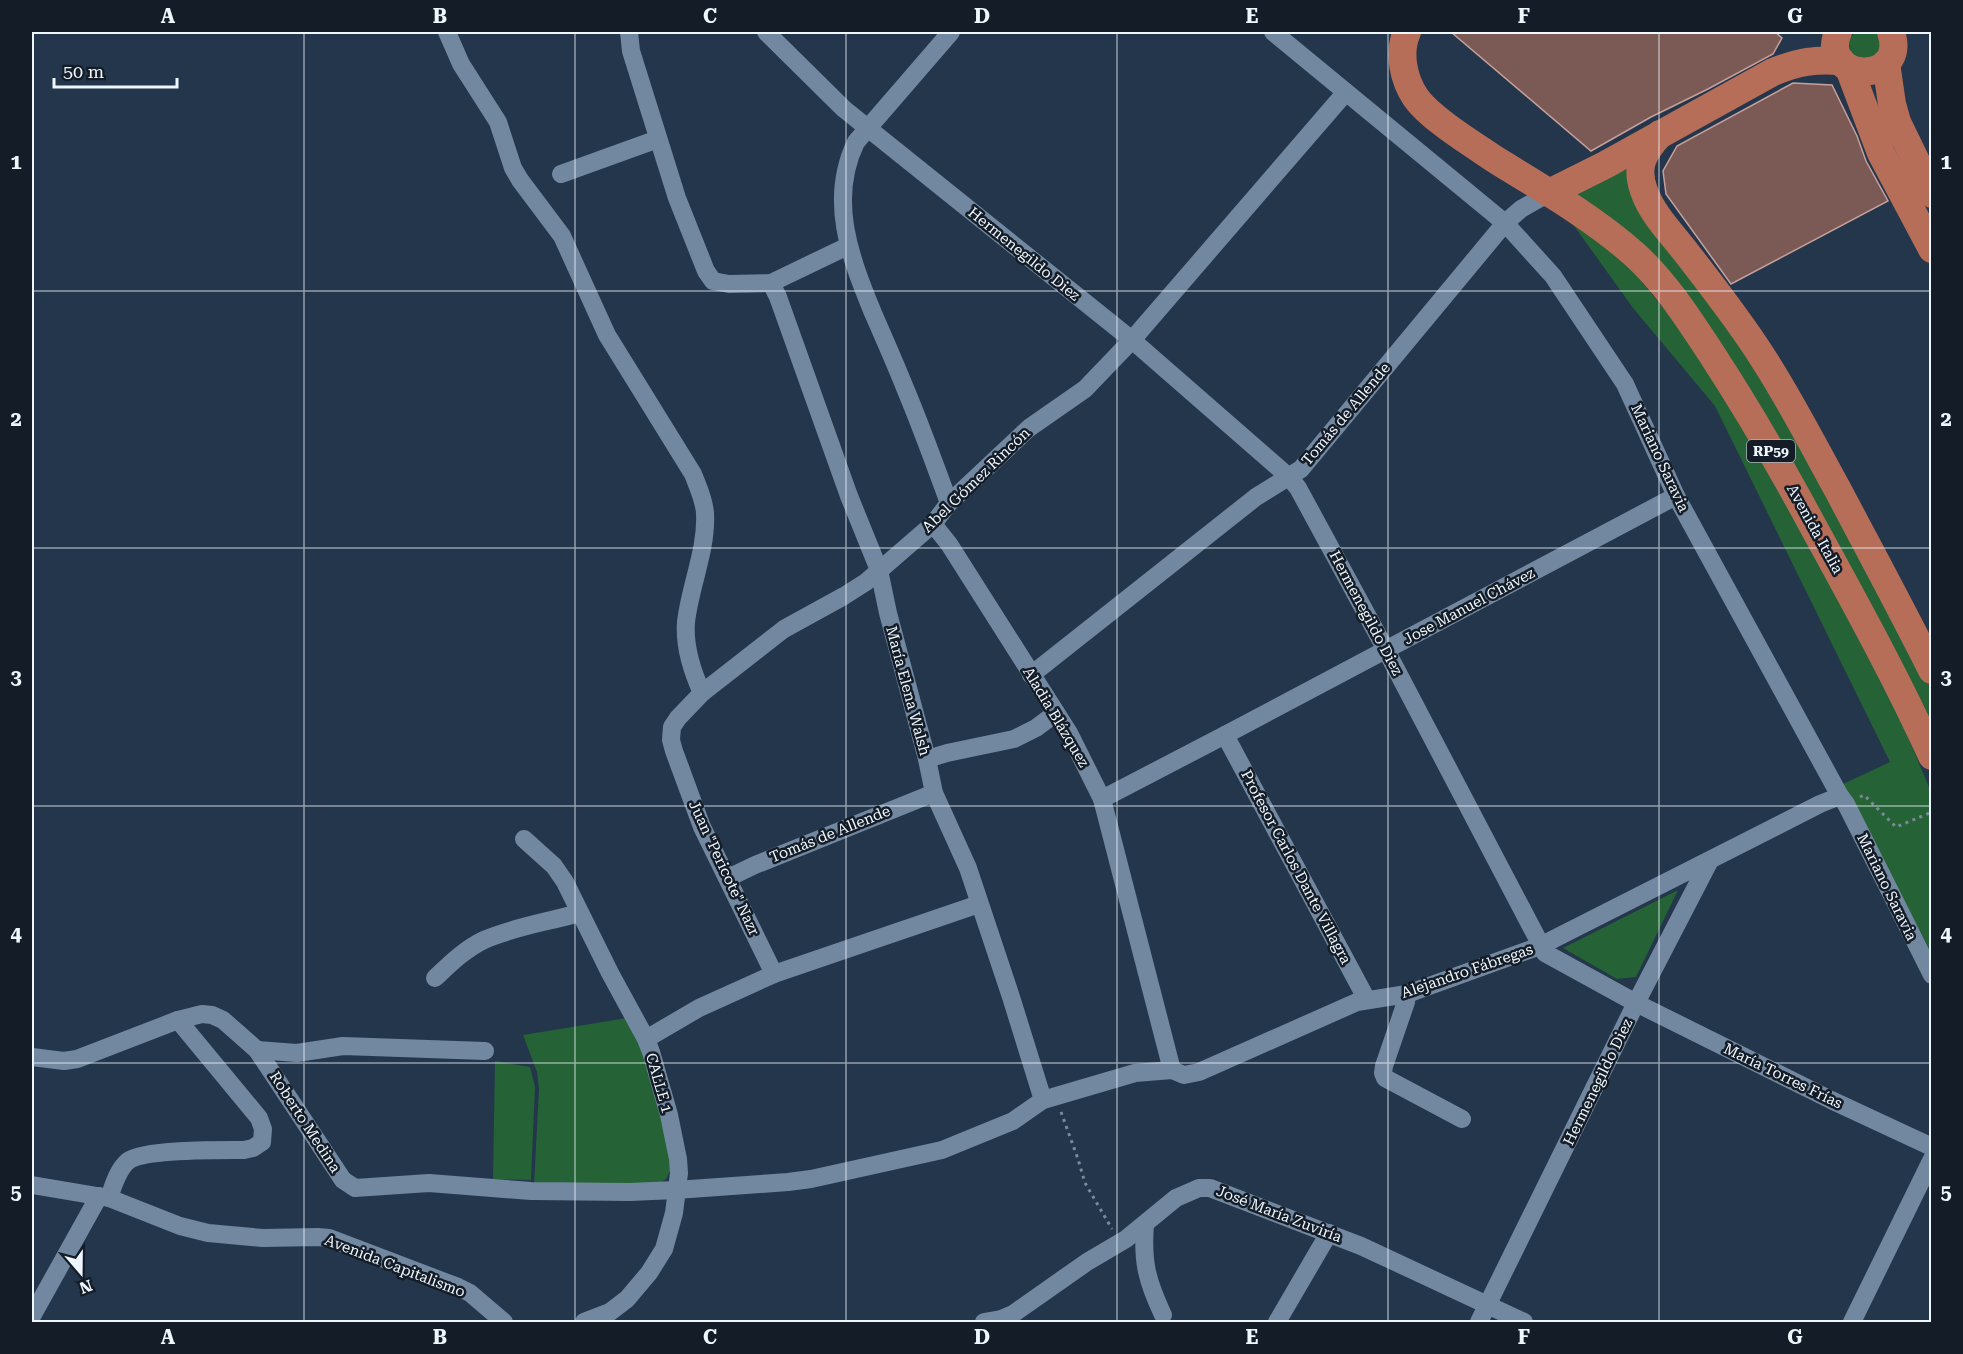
<svg xmlns="http://www.w3.org/2000/svg" width="1963" height="1354" font-family="'Roboto Serif',serif">
<rect width="100%" height="100%" fill="#23364b"/>
<!-- green -->
<g fill="#256235">
<path d="M1855,32H1875L1879,37L1881,48L1871,60L1852,55C1849,46 1848,39 1855,32Z"/>
<polygon points="1637,157 1748,349 1931,682 1931,734 1743,378 1568,195"/>
<polygon points="1562,209 1618,252 1697,350 1812,545 1903,725 1931,792 1931,952 1843,784 1890,762 1715,406 1633,308"/>
<polygon points="1678,890 1636,977 1617,979 1563,948"/>
<polygon points="627,1018 643,1051 673,1166 666,1179 659,1184 534,1185 539,1089 537,1072 523,1035"/>
<polygon points="495,1061 530,1067 535,1087 531,1180 493,1179"/>
</g>
<!-- building -->
<g fill="#7b5a56" stroke="#c5a09c" stroke-width="1.5">
<polygon points="1451,32 1775,32 1782,38 1773,54 1708,89 1651,117 1591,151"/>
<polygon points="1793,83 1832,85 1857,136 1866,161 1888,201 1731,284 1666,194 1663,171 1677,146"/>
</g>
<g fill="none" stroke-linecap="round" stroke-linejoin="round">
<!-- path -->
<g stroke="#7b8a99" stroke-width="3" stroke-dasharray="3 4.5" stroke-linecap="butt">
<polyline points="1860,797 1864,795 1896,827 1932,812"/>
<polyline points="1061,1112 1078,1159 1085,1183 1112,1229"/>
</g>
<!-- street -->
<g stroke="#7288a0" stroke-width="18">
<path d="M447,32L461,64L498,122L513,168L520,180L562,236L607,335L693,474C698,487 704,499 705,513C707,550 690,586 686,622C684,647 692,671 702,693"/>
<polyline points="629,32 631,51 677,198 706,271 713,281 729,284 771,283 848,246"/>
<polyline points="766,32 844,109 1132,340 1289,477 1298,488 1386,650 1545,953 1636,1003 1831,1100 1932,1147"/>
<polyline points="1273,32 1505,223 1553,276 1625,384 1676,496 1840,796 1846,804 1932,975"/>
<polyline points="561,174 658,139"/>
<polyline points="771,283 778,297 849,496 879,570 888,613 927,759 934,793 968,868 1011,997 1043,1100"/>
<path d="M949,503C935,465 921,426 905,388C895,363 884,338 873,313C850,257 828,200 856,142L951,32"/>
<polyline points="933,524 949,544 1069,733 1102,799 1172,1070"/>
<polyline points="1031,675 1256,497 1301,469 1505,223 1521,209 1549,193"/>
<polyline points="1225,735 1367,1000"/>
<polyline points="927,759 947,753 1014,739 1036,728 1056,713"/>
<polyline points="1102,799 1225,735 1676,496"/>
<polyline points="524,839 554,866 565,882 610,973 646,1039 651,1052 669,1115 678,1159 679,1173 674,1213 664,1249 649,1273 627,1299 610,1312 584,1322"/>
<polyline points="728,878 755,865 934,793"/>
<polyline points="774,974 702,827 674,751 671,740 672,727 678,718 702,693 784,629 844,596 866,582 933,524 949,503 1029,428 1085,389 1132,340 1346,92"/>
<path d="M435,978C450,964 465,949 484,940C513,927 548,922 579,913"/>
<polyline points="1407,994 1406,1002 1384,1066 1383,1073 1385,1078 1462,1119"/>
<polyline points="646,1039 699,1008 774,974 979,904"/>
<polyline points="257,1050 297,1053 343,1046 485,1051"/>
<polyline points="32,1057 64,1061 77,1059 178,1020 202,1014 212,1015 223,1020 257,1050 343,1180 355,1188 429,1183 531,1191 630,1192 676,1190 788,1182 811,1179 942,1150 1013,1121 1043,1100 1135,1073 1172,1070 1184,1075 1199,1072 1357,1002 1407,994 1540,946 1820,804 1840,796"/>
<polyline points="32,1185 109,1198 180,1226 208,1233 263,1238 318,1237 329,1238 458,1287 470,1293 504,1322"/>
<path d="M109,1198C113,1186 118,1169 128,1161C144,1149 222,1150 244,1150L253,1148L262,1142L263,1129L259,1118L178,1020"/>
<path d="M1145,1224C1142,1262 1147,1281 1163,1315"/>
<polyline points="32,1316 99,1196"/>
<polyline points="984,1322 1001,1319 1013,1314 1087,1262 1126,1239 1176,1198 1199,1188 1210,1188 1361,1246 1524,1322"/>
<polyline points="1277,1322 1329,1233"/>
<polyline points="1479,1322 1636,1003 1709,862"/>
<polyline points="1852,1322 1932,1159"/>
</g>
<!-- primary -->
<g stroke="#b66e59" stroke-width="28">
<path d="M1407,32C1398,52 1403,79 1416,98C1431,119 1474,145 1496,160C1543,189 1592,217 1634,254C1665,282 1688,318 1711,353C1743,402 1773,453 1801,504C1846,587 1893,670 1932,756"/>
<path d="M1838,32C1818,83 1909,86 1891,32"/>
<polyline points="1886,63 1892,104 1897,122 1932,194"/>
<polyline points="1849,68 1881,153 1932,249"/>
<path d="M1660,134C1643,153 1635,166 1644,191C1652,214 1671,233 1685,251C1712,286 1739,320 1763,358C1791,401 1814,447 1839,492C1870,551 1902,610 1932,670"/>
<path d="M1549,193L1605,165L1773,72C1798,62 1814,59 1841,61"/>
</g>
</g>
<!-- grid -->
<path fill="none" stroke="#eef6fe" stroke-width="1.5" stroke-opacity="0.55" d="M304,32V1322M575,32V1322M846,32V1322M1117,32V1322M1388,32V1322M1659,32V1322M32,291H1932M32,548H1932M32,806H1932M32,1063H1932"/>
<g text-anchor="middle" stroke-width="5" stroke-linejoin="round" paint-order="stroke">
<!-- shield labels -->
<rect fill="#141d27" stroke="#adb5be" stroke-width="1.5" x="1747" y="440" width="48" height="22" rx="4.5"/>
<g font-size="14" font-weight="bold" fill="#eef6fe">
<text x="1771" y="456">RP59</text>
</g>
<!-- street labels -->
<g font-size="15" fill="#eef6fe" stroke="#141d27">
<text transform="translate(1024 254) rotate(39)" y="5">Hermenegildo Diez</text>
<text transform="translate(1346 414) rotate(-50)" y="5">Tomás de Allende</text>
<text transform="translate(1660 458) rotate(65)" y="5">Mariano Saravia</text>
<text transform="translate(976 480) rotate(-44)" y="5">Abel Gómez Rincón</text>
<text transform="translate(1815 529) rotate(61)" y="5">Avenida Italia</text>
<text transform="translate(1469 606) rotate(-28)" y="5">Jose Manuel Chávez</text>
<text transform="translate(1366 613) rotate(62)" y="5">Hermenegildo Diez</text>
<text transform="translate(908 691) rotate(75)" y="5">María Elena Walsh</text>
<text transform="translate(1056 717) rotate(59)" y="5">Aladia Blázquez</text>
<text transform="translate(830 834) rotate(-22)" y="5">Tomás de Allende</text>
<text transform="translate(1296 867) rotate(62)" y="5">Profesor Carlos Dante Villagra</text>
<text transform="translate(724 868) rotate(65)" y="5">Juan "Pericote" Nazr</text>
<text transform="translate(1887 887) rotate(64)" y="5">Mariano Saravia</text>
<text transform="translate(1467 971) rotate(-19)" y="5">Alejandro Fábregas</text>
<text transform="translate(1783 1076) rotate(26)" y="5">María Torres Frías</text>
<text transform="translate(1598 1082) rotate(-64)" y="5">Hermenegildo Diez</text>
<text transform="translate(659 1083) rotate(74)" y="5">CALLE 1</text>
<text transform="translate(305 1122) rotate(57)" y="5">Roberto Medina</text>
<text transform="translate(1279 1214) rotate(21)" y="5">José María Zuviría</text>
<text transform="translate(395 1266) rotate(21)" y="5">Avenida Capitalismo</text>
</g>
</g>
<!-- border -->
<rect width="1963" height="1354" fill="none" stroke="#141d27" stroke-width="66"/>
<!-- north arrow -->
<g transform="translate(81 1273) rotate(160)" stroke="#141d27" stroke-width="4.5" paint-order="stroke">
<path d="M0-4.5L10 22L0 15L-10 22Z" fill="#eef6fe"/>
<text y="-9" font-size="16" font-weight="bold" text-anchor="middle" fill="#eef6fe">N</text>
</g>
<!-- scale -->
<path d="M54 78v9h123v-9" fill="none" stroke="#eef6fe" stroke-width="3"/>
<text x="63" y="78" font-size="18" fill="#eef6fe" stroke="#141d27" stroke-width="4.5" paint-order="stroke">50 m</text>
<rect x="33" y="33" width="1897" height="1288" fill="none" stroke="#eef6fe" stroke-width="2"/>
<g font-size="20" text-anchor="middle" font-weight="bold" fill="#eef6fe">
<text x="168" y="23">A</text>
<text x="440" y="23">B</text>
<text x="710" y="23">C</text>
<text x="982" y="23">D</text>
<text x="1252" y="23">E</text>
<text x="1524" y="23">F</text>
<text x="1795" y="23">G</text>
<text x="16" y="169">1</text>
<text x="1946" y="169">1</text>
<text x="16" y="426">2</text>
<text x="1946" y="426">2</text>
<text x="16" y="684">3</text>
<text x="1946" y="684">3</text>
<text x="16" y="941">4</text>
<text x="1946" y="941">4</text>
<text x="16" y="1199">5</text>
<text x="1946" y="1199">5</text>
<text x="168" y="1344">A</text>
<text x="440" y="1344">B</text>
<text x="710" y="1344">C</text>
<text x="982" y="1344">D</text>
<text x="1252" y="1344">E</text>
<text x="1524" y="1344">F</text>
<text x="1795" y="1344">G</text>
</g>
</svg>
